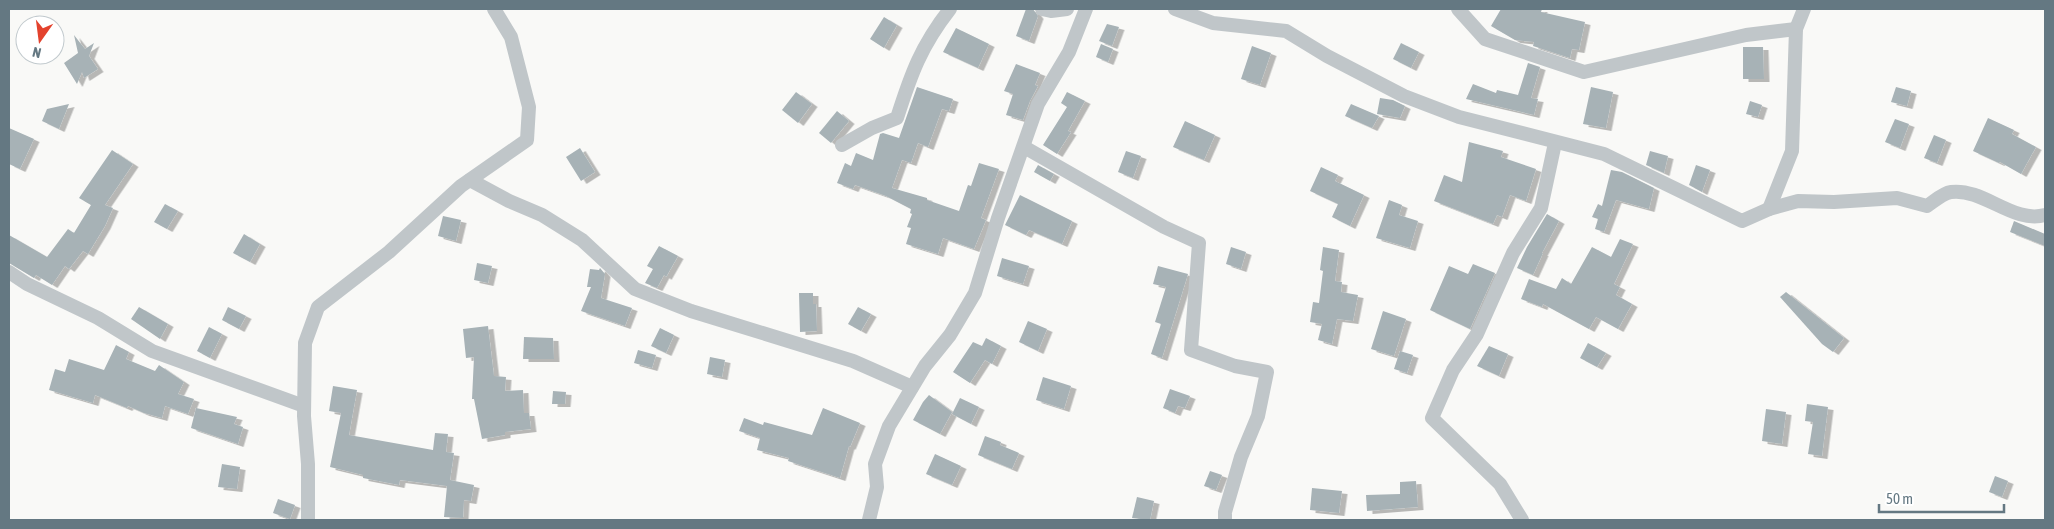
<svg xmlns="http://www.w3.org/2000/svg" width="2054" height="529" font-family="'Asap Condensed',sans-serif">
<defs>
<filter id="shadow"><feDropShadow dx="5.5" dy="3" stdDeviation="0" flood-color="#0004"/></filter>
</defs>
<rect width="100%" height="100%" fill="#f9f9f7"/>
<!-- building -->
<g fill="#a7b2b6" filter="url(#shadow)">
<polygon points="1026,9 1033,9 1038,16 1029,41 1016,36"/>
<polygon points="1501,9 1542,9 1541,12 1585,22 1579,50 1572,49 1570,58 1533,46 1534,42 1515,40 1491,26"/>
<polygon points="884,17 897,25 884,48 870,39"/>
<polygon points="1107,24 1119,27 1112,46 1099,41"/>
<polygon points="956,28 989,44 978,68 943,52"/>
<polygon points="74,35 85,49 94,43 89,56 98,69 84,78 82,72 77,84 64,63 78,53"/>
<polygon points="1401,43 1419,52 1411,68 1393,59"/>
<polygon points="1101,44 1113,49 1108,62 1096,57"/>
<polygon points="1252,46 1271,53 1260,85 1241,79"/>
<polygon points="1743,47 1763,47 1764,79 1743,79"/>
<polygon points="1528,63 1540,67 1531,98 1538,99 1534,115 1466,99 1473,84 1496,93 1497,90 1518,95"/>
<polygon points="1016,64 1040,73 1035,85 1038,86 1030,101 1023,120 1006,115 1013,94 1004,91"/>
<polygon points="917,87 953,99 949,111 942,109 928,147 918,143 911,163 902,160 892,188 927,198 927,200 959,211 968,185 971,186 979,163 999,169 981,218 986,220 974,249 943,238 938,254 906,244 911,228 907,227 912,214 910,213 911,209 886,196 855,185 853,189 837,183 845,163 851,166 856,153 873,160 880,134 883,133 899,138"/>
<polygon points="1591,87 1613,92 1606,128 1583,124"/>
<polygon points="1896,87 1911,91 1907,106 1891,102"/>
<polygon points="796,92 812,104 798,123 782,110"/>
<polygon points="1067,92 1085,101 1068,131 1071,132 1057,154 1043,145 1067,107 1061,103"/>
<polygon points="1380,98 1393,100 1405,106 1400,118 1377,114"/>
<polygon points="1750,101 1762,105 1758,117 1746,114"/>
<polygon points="69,104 59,129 42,121 47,109"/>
<polygon points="1351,104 1379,116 1372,128 1345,116"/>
<polygon points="837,111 849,121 831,143 819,133"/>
<polygon points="1988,118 2014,130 2012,134 2036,147 2021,174 2000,162 1999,163 1973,151"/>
<polygon points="1895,119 1909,124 1900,148 1885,142"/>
<polygon points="1185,121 1215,135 1204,160 1173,147"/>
<polygon points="9,128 34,139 20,169 9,164"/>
<polygon points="1934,135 1946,140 1937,163 1924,158"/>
<polygon points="1469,142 1503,151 1501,157 1536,169 1526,201 1510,195 1502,217 1497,215 1493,224 1434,201 1444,175 1462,182"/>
<polygon points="580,148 595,172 581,181 566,157"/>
<polygon points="112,150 133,164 105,205 113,208 105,226 88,254 83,251 69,269 65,266 52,285 36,275 34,278 9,263 9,235 47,257 68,229 74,233 91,205 79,198"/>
<polygon points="1126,151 1141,156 1133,178 1118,172"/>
<polygon points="1650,151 1668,156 1664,173 1646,165"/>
<polygon points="1038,165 1054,174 1050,181 1034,172"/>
<polygon points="1696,165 1710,170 1702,192 1689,185"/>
<polygon points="1321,167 1338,175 1335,181 1364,195 1350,226 1332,217 1338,204 1310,191"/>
<polygon points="1611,170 1622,172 1654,188 1649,209 1616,200 1604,232 1595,229 1598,219 1592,217 1598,204 1602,206"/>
<polygon points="1020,195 1072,221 1062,244 1029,230 1026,235 1005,225"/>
<polygon points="1389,200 1402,205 1399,215 1418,221 1410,248 1376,238"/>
<polygon points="165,204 178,211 167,229 154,222"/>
<polygon points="1547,214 1559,221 1542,253 1543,253 1533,275 1517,268 1527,247"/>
<polygon points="443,216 461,220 456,241 438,236"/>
<polygon points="2014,221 2045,234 2045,246 2010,232"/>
<polygon points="244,234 260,244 250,262 233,253"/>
<polygon points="1620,239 1633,244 1614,284 1620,287 1616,295 1632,304 1618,329 1596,317 1589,329 1543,304 1542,307 1521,299 1529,279 1556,289 1562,278 1571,284 1592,247 1611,257"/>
<polygon points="659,246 678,256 666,277 664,275 657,288 645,283 653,269 647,266"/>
<polygon points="1231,247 1246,252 1241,269 1226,264"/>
<polygon points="1323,247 1339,250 1335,281 1342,282 1341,292 1358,295 1353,321 1337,319 1332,344 1318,340 1322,324 1310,322 1313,302 1319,303 1323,271 1320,270"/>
<polygon points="1002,258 1029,266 1023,284 997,276"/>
<polygon points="477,263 492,266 488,283 474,280"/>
<polygon points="1473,264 1495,273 1470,329 1430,310 1449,266 1468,274"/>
<polygon points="1158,266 1188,274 1162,358 1151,354 1161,324 1155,322 1166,287 1153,284"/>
<polygon points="600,268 605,274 601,298 632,308 625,326 581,311 591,287 587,287 590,269 599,270"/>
<polygon points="1786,292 1844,338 1833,352 1822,344 1780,297"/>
<polygon points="799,293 813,293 813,304 816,304 817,331 800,332"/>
<polygon points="139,307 168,324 160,339 131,319"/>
<polygon points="228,307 246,316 239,329 222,320"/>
<polygon points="858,307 871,314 861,331 848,324"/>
<polygon points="1383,311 1406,319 1394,356 1371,349"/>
<polygon points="1028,321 1047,329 1038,351 1019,342"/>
<polygon points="488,326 494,376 506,377 505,391 523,390 524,413 529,413 531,429 505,432 505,435 482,439 474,399 472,399 474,357 466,358 463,329"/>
<polygon points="209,327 222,334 210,358 197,351"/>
<polygon points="660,328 674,335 666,353 651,346"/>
<polygon points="524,337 553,338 554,359 523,359"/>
<polygon points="986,338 1001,346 992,364 985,360 970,383 953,372 973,342 982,346"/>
<polygon points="1588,343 1606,353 1597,367 1580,358"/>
<polygon points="116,345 129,352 126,359 155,371 159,365 184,382 178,394 194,399 188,414 165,406 162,418 144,413 128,406 127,408 95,395 93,403 49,390 55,369 65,372 69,359 104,370"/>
<polygon points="1489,346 1508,354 1499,376 1477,366"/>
<polygon points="638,350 656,355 652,368 634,363"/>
<polygon points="1400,351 1413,355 1407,373 1394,369"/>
<polygon points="710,357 725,360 722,377 707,374"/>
<polygon points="1043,377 1071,386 1064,409 1036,400"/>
<polygon points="333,386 357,390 349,435 433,450 435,433 448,434 446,452 454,453 450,480 474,485 471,501 464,500 463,518 444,517 447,486 400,480 399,485 363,478 363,475 330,467 341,413 329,411"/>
<polygon points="1170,389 1190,396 1185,408 1178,406 1175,413 1163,408"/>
<polygon points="553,391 566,392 565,404 552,404"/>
<polygon points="929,395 952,412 940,434 913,420 923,402"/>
<polygon points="960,398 979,407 971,424 952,414"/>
<polygon points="1807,404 1828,407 1822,456 1808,454 1813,422 1805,421"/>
<polygon points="196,408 237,417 234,424 243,427 238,444 191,428"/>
<polygon points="823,408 860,423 850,447 849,446 840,478 788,461 789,458 757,450 760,438 739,431 744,418 763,425 764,422 812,435"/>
<polygon points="1766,409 1786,412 1782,444 1762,441"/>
<polygon points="985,436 1001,442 1000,445 1019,453 1012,469 978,455"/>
<polygon points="935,454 961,466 952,485 926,474"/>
<polygon points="222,464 240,467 237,489 218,487"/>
<polygon points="1210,471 1222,475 1216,490 1204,486"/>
<polygon points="1995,476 2008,481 2002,497 1989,492"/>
<polygon points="1416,481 1418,507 1367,511 1366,495 1400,494 1400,482"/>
<polygon points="1312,488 1342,491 1339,513 1310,510"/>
<polygon points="1137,497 1154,501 1150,520 1132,518"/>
<polygon points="278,499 295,505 290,519 273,513"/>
</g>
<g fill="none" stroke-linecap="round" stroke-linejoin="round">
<!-- minor -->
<g stroke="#c0c6c9" stroke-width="14">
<polyline points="1042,9 1051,11 1067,9"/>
<path d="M1175,9L1213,23L1286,31L1327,56L1404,96L1459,117L1604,154L1742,221L1769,209L1798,201L1834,202L1897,198L1927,206C1933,202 1943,193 1951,192C1984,188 2013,224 2045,215"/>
<polyline points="1458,9 1485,39 1584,72 1746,35 1796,29"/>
<path d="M842,145L872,128L897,118C911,74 921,46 950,9"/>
<polyline points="1024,147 1164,227 1199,243 1191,350 1235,366 1267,372 1258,416 1241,457 1225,512 1225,520"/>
<polyline points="470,180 509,201 542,215 582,240 635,289 691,311 853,361 912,387"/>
<polyline points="1769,209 1792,151 1796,29 1804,9"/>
<polyline points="9,272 27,284 98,318 152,351 304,406"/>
<polyline points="308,520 308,464 304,416 305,343 318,307 389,252 461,186 527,140 529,107 511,37 494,9"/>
<polyline points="869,520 877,487 875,464 889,426 925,366 950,335 975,293 998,218 1038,104 1069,52 1086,9"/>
<polyline points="1522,520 1500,484 1432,418 1453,370 1477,334 1513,253 1541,208 1555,143"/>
</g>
</g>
<!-- border -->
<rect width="2054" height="529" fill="none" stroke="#647882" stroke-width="20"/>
<!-- north arrow -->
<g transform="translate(40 40) rotate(194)"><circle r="24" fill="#ffffff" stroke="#c1c9cd"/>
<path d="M0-4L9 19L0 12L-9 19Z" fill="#e3422d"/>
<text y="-8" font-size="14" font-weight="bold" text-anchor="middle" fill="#647882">N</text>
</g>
<!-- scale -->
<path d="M1879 504v8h125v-8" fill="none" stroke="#647882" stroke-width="2.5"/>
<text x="1886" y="504" font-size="15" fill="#647882" stroke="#ffffff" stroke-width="4" paint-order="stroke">50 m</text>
</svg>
